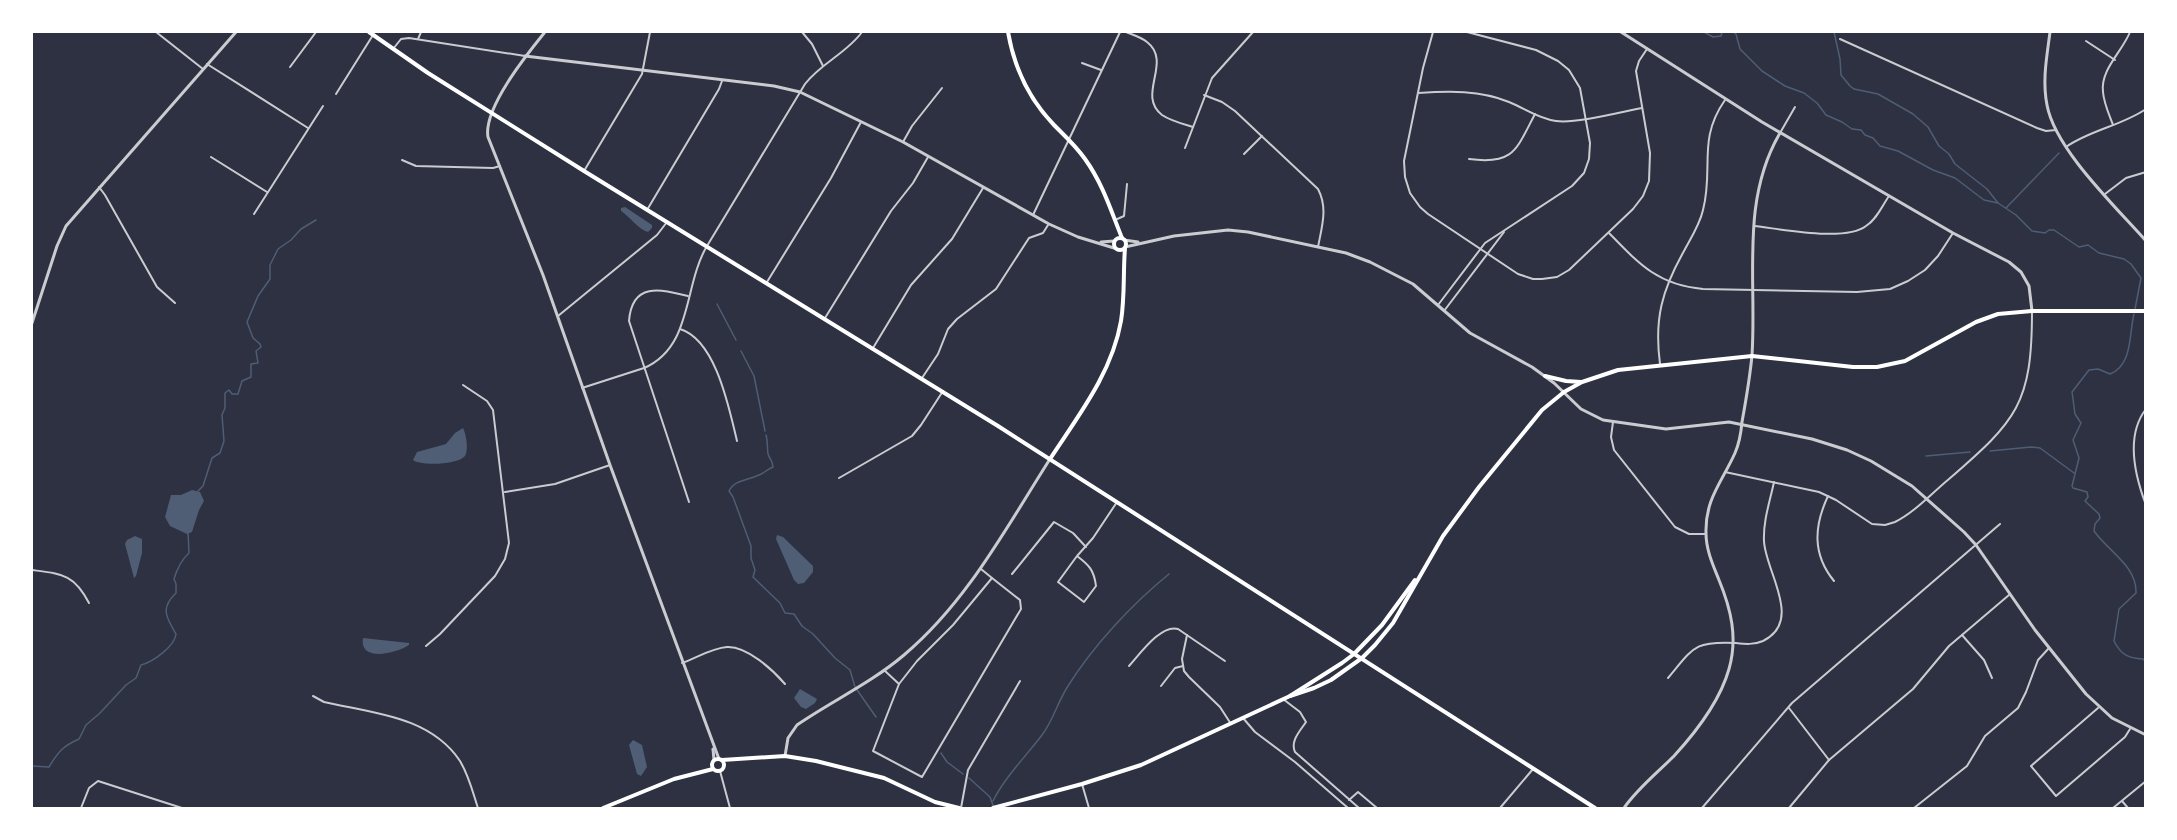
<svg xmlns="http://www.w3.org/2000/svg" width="2177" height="840" font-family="Jost,sans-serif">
<rect width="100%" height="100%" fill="#2d3142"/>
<!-- water -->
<g fill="#4f5d75">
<path d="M625,207L652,225V228L648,232C639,230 630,217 621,211V208Z"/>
<path d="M463,428C466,433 469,450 465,456C458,465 420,466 413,460L417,452L446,444L455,433Z"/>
<polygon points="192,490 200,492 204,501 199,510 192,532 187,534 170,526 165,517 171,495 181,495"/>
<polygon points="777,535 783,537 813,566 813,572 804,583 798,584 794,580 776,539"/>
<polygon points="135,536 142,539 142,553 136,576 134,578 125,544 127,540"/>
<path d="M363,638L409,643V645C397,653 359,663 363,638Z"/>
<polygon points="800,689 817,699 815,703 806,709 801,707 794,698"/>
<polygon points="633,740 642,745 647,767 641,776 637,774 629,745"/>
</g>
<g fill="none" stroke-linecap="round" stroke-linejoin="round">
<!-- stream -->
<g stroke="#4f5d75" stroke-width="1.5">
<polyline points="1704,32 1713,37 1721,36 1722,32"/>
<polyline points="1733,32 1736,34 1740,49 1762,71 1785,86 1804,93 1817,103 1826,115 1842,122 1852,129 1861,130 1865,135 1873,138 1880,146 1898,151 1933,170 1955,178 1984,200 1998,203 2016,215 2032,231 2045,233 2049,230 2054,230 2079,247 2088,245 2099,253 2124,259 2131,264 2141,278 2135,309"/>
<polyline points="1834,32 1840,59 1841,75 1850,86 1854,89 1878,94 1913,114 1928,127 1939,146 1949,154 1955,164 1987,189 1998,203"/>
<polyline points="2006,208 2059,153"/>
<polyline points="717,304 736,340"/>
<path d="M2134,314C2129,333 2133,365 2110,374L2098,369L2089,370L2072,392L2075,414L2081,423L2073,440L2079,458L2072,486L2073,488L2087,492L2088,497L2085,501L2099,514L2100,518L2095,524L2094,531C2108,551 2137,566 2136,593L2119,609L2114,641C2121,655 2128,658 2143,659L2146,662"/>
<polyline points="741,351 754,376 765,431"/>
<path d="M766,435C768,442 767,448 768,454C770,460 773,461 773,467C768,469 764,473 759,475C749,480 734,480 729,491L733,497L751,546V558L755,570L753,577L780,603L785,613L794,614L802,626L813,634L835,658L850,670L855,687L876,717"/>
<polyline points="1990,451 2031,447 2040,448 2074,473"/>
<polyline points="1926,456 1970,452"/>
<polyline points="198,491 203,486 212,458 220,453 224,441 222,415 225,408 225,393 229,390 232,394 238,394 242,381 251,377 251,364 258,363 256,351 261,347 260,344 253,338 247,322 258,296 270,279 270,265 278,249 291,240 301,229 316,220"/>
<polyline points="941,753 947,762 963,774"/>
<path d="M32,766L49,767C58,752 63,746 79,739L86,725L100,713L126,685L136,678L141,665C153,662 175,646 176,634C166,617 160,608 176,593V584L174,579C177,569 181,560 189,553L188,532"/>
<polyline points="969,778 990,797 994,808"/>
<path d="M993,801C1004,778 1027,755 1042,735C1053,721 1058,701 1068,686C1093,646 1132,604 1169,574"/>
</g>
<!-- minor -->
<g stroke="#caccd0" stroke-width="2">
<polyline points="156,32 203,69"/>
<polyline points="802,32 812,44 823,66"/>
<path d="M1126,32C1133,35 1141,37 1147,42C1173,62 1136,95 1162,115C1171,121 1183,124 1193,127"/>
<polyline points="1433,32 1423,68 1404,161 1405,177 1410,193 1420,207 1428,214 1518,274 1533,279 1542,279 1557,277 1569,270 1633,209 1643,196 1649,181 1650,153 1636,71 1639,61 1647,49"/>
<polyline points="418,39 421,32"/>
<polyline points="1840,39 2037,128 2046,131 2056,130"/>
<polyline points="2086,41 2115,60"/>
<polyline points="393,49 401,39 409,38 525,56"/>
<polyline points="1082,63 1101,70"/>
<polyline points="207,64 308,128"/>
<polyline points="290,67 316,32"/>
<path d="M1418,93C1449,91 1480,90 1509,102C1524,108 1539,119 1556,121C1575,124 1621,112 1642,108"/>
<polyline points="336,94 373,35"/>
<path d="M1204,95L1222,102L1235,111L1318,189C1328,208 1322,226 1318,247"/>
<path d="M2113,125C2109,114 2104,104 2103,92C2100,70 2122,52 2130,32"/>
<polyline points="1780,133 1795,107"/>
<polyline points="903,142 912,126 942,88"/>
<path d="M2066,147C2090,130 2121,126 2146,109"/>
<polyline points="1185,148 1212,78 1253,32"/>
<polyline points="1244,154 1262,136"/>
<polyline points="211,157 267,192"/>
<path d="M1469,159C1514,165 1516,150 1535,114"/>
<polyline points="402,160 416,166 493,168 500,166"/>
<polyline points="584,171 642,74 650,32"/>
<polyline points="99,187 105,195 157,287 175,303"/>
<polyline points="2105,194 2126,178 2146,172"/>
<polyline points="647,210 719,89 722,81"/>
<polyline points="254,214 323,106"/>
<polyline points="1033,215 1120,32"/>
<polyline points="1115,220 1124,216 1127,184"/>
<path d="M1754,226C1782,229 1845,242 1866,226C1877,219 1882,206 1889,196"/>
<path d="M1609,233C1639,264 1658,285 1703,289L1857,292L1890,289L1908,281L1925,270L1938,256L1953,233"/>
<polyline points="767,282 831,178 861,122"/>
<path d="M688,296C660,289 632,282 629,321L689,502"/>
<polyline points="1438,305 1485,243 1572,186 1584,173 1589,159 1590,143 1580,88 1569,70 1558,61 1536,50 1467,32"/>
<polyline points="1444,311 1504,232"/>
<polyline points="558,316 657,235 667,222"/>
<polyline points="825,318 891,211 913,183 928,157"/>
<path d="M680,329C716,340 729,408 737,441"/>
<polyline points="873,348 911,285 952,239 983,188"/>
<path d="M1660,364C1654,319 1662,290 1684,251C1691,238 1700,224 1703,210C1714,168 1697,140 1725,100"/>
<polyline points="922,378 938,354 948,329 957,319 996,289 1029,238 1043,233 1048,225"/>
<path d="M582,388L644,368C693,347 683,286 707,246L805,84C821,63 847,53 862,32"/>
<path d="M2146,409C2125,436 2135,476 2146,505"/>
<polyline points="1613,422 1611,437 1614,450 1675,527 1689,534 1706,534"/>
<path d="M1725,472L1819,492L1836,500L1872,524L1885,525L1895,522C1915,512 1932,493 1949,479C2017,420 2032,404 2032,311"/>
<polyline points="839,478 912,436 921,425 943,391"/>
<polyline points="505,492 555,484 610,465"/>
<path d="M1828,496C1814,526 1812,554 1834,581"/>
<path d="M1077,556L1058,582L1084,602L1096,586C1094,570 1089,565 1077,556L1093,538L1117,502"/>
<polyline points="981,569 992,578"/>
<path d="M32,570C62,574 74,574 89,603"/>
<polyline points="1012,574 1054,522 1073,533 1086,547"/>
<polygon points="992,578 1020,600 1021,609 922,777 873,751 899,684 917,661 953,625"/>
<polyline points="1187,635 1182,659 1184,671 1189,677 1220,707 1231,724"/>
<polyline points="1962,635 1984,660 1992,678"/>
<polyline points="426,646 440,634 495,576 505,559 509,543 493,410 487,401 463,385"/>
<path d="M682,663C696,658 712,648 727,647C747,646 773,670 785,684"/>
<path d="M1129,666C1140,654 1161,624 1178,629L1225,661"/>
<polyline points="884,670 899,684"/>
<path d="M1668,678C1694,647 1694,641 1736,643C1745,644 1754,645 1763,641C1804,621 1765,571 1764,541C1763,521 1770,501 1774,482"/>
<polyline points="1161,686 1175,668 1183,666"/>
<path d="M313,696L324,702C372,713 430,716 460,761C469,776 473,793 478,808"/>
<path d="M1283,699L1300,712L1306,722C1300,731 1290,741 1295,752L1359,808"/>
<polyline points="1789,708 1829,760"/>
<polyline points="2098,708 2031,766 2056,796 2125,737 2130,729"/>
<polyline points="1243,718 1255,732 1295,762 1348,808"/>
<polyline points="720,771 730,808"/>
<polyline points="1082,784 1089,808"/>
<polyline points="1349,800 1358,792 1377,808"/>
<polyline points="2122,801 2128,808"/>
<polyline points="81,808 89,788 98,781 182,808"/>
<polyline points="961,808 968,770 1020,681"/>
<polyline points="1500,808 1533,769"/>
<polyline points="1702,808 1792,703 2000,524"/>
<polyline points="1789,808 1829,760 1913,689 1949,646 2009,595"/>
<polyline points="1914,808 1967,766 1985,736 2018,708 2026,692 2038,660 2049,648"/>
<polyline points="2113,808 2146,781"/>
</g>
<!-- tertiary -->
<g stroke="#caccd0" stroke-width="3">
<path d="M545,32C528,53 483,108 488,137L543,275L610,465L719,759"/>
<polyline points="1621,32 1762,122 1953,233 2009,262 2021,272 2029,286 2032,311"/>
<path d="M2050,32C2047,56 2042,80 2047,105C2055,149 2115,206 2146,241"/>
<polyline points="525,56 774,86 800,92 903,142 1049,224 1078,237 1114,248"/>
<polyline points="1124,240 1138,242"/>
<polyline points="1101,242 1114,241"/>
<polyline points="1125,247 1174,236 1228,230 1248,232 1346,253 1370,262 1413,284 1470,333 1532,367 1554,383 1581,409 1603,420 1666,429 1729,422 1812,439 1847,450 1871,461 1912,486 1964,532 1976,545 2035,630 2086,694 2112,718 2146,735"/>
<polyline points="32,323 57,246 66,226 236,32"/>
<polyline points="713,749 714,760"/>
<path d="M785,756L788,738L797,725C832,701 871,683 904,655C967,602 1006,528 1050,459"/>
<path d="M1624,808C1637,789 1657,773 1674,756C1696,732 1720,701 1729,669C1738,638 1731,609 1719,580C1713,565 1706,550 1706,533C1705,499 1722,482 1735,453C1739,444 1741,433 1742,422C1746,400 1750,377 1752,355C1757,280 1740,201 1780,133"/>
</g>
<!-- secondary -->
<g stroke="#fff" stroke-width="4">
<path d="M1008,32C1014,67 1029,99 1054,125C1065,136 1076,146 1085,159C1103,184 1111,211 1122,238"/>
<circle cx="1120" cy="244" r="6"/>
<polyline points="1545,376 1566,381 1581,382"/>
<path d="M1050,459C1078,416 1112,373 1121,321C1125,296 1123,272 1125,248"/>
<polyline points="1290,696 1314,688 1331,680 1362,658 1375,645 1393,623 1443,536 1479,487 1542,410 1564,392 1582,382 1618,370 1752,356 1853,367 1877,367 1905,361 1976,322 1998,314 2032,311 2146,311"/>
<circle cx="718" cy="765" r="6"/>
<polyline points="722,760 785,756 816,761 884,778 935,802 959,808"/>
<polyline points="603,808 674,779 713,769"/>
<polyline points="993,808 1082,784 1141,765 1290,696 1342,663 1354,654 1382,625 1415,580"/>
</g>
<!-- primary -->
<polyline stroke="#fff" stroke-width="4" points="369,32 428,73 584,171 998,426 1595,808"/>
</g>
<!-- border -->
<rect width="2177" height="840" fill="none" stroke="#ffffff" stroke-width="66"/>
</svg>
